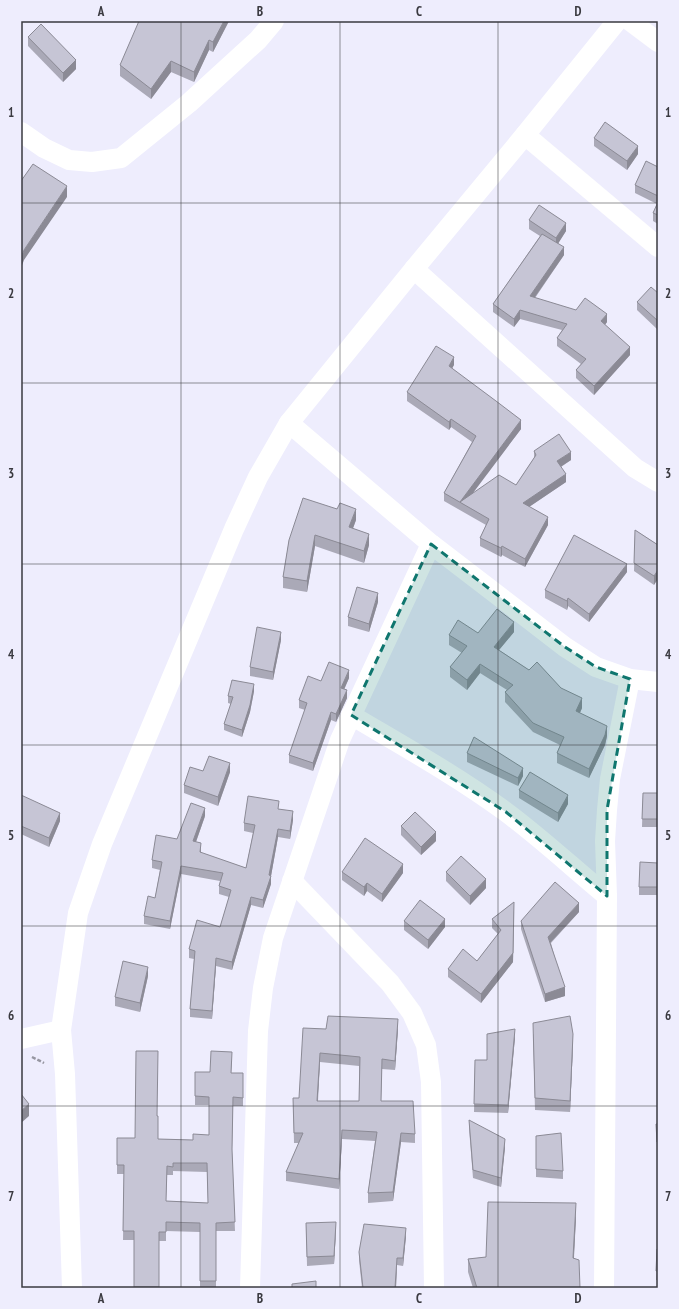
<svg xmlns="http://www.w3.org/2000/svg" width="679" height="1309" font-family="'PT Sans Narrow',sans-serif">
<rect width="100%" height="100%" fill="#eeedfd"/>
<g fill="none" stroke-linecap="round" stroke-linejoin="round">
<!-- path -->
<polyline stroke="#9696a1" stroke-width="2.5" stroke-dasharray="4 2" stroke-linecap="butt" points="32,1057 44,1063"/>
<!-- minor -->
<g stroke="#fff" stroke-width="20">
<polyline points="630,21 658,42"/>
<polyline points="21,132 44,148 69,160 92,162 121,158 189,103 258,40 274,21"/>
<polyline points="525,135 658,247"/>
<polyline points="414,269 635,468 658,482"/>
<polyline points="289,423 431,544 565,647 596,667 630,679 658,682"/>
<path d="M351,715C403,746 457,776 506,812C541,838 573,868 607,896"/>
<polyline points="292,881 390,983 412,1013 426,1045 431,1082 434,1288"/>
<polyline points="21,1039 61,1030"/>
<polyline points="72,1288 65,1074 61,1030 78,913 102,844 234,529 258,477 289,423 414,269 525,135 617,21"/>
<polyline points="250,1288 258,1031 263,988 273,938 340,740 431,544"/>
<polyline points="604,1288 607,896 605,841 607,810 610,779 630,679"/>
</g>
</g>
<!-- wall -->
<g fill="#aaa9b7" fill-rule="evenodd">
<polygon points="229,21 213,52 209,50 194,82 171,72 151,99 120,76 120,65"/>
<polygon points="28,37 76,69 63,82 28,46"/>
<polygon points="594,138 638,154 627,170 594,146"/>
<polygon points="658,167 658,224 653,221 653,213 657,204 635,193 635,185"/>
<polygon points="529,220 566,231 558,243 564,255 535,298 607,322 605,325 630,355 594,395 576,378 576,370 581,364 557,346 557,338 562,330 520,319 514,327 493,312 493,304 540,236 529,229"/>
<polygon points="658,293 658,330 637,310 637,302"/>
<polygon points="454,365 452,368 521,429 472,493 516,485 534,458 534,451 571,460 561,467 566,482 529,507 548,525 525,567 502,555 501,557 480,546 480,538 486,525 444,501 444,493 472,442 451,427 449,430 407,401 407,392"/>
<polygon points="356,520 353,528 369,545 364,563 315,546 307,592 283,588 283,577 289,540"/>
<polygon points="635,530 658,545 654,585 634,571"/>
<polygon points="627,572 589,622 568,606 567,610 545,598 545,590"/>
<polygon points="378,602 369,632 348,626 348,617"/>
<polygon points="514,632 499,650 529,670 561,688 582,708 580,713 607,736 605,745 589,778 557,763 557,753 560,745 533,732 505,702 505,692 507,690 480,673 467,690 450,677 450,667 462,653 449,645 449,635 478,633"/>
<polygon points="281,640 273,680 250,676 250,667"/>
<polygon points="349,678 344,690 347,698 336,722 331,720 313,771 289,763 289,755 305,710 299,708 299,700 321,681"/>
<polygon points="254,691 250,712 242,737 224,730 224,724 231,704 228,703 228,696"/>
<polygon points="467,753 523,776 518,786 467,762"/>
<polygon points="203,771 230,772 218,806 184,793 184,785"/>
<polygon points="519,790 568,804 558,822 519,798"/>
<polygon points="643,793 658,793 658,827 642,827"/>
<polygon points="21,795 60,821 49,847 21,834"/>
<polygon points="279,809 293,820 290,839 278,837 271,876 271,884 263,908 251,905 232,970 216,966 212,1019 190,1017 190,1009 194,959 189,958 189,949 220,927 229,897 219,894 219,886 220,881 181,874 170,929 144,924 144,916 155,898 160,870 152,868 152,860 205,816 196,842 201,851 201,853 246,868 253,833 244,831 244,823"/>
<polygon points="401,826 436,841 421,855 401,835"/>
<polygon points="658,863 658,895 639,895 639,887"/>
<polygon points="342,872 403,873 382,902 367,891 364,896 342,880"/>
<polygon points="446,872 486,888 470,905 446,881"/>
<polygon points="514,902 513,962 481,1003 448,977 448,969 477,961 498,934 492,928 492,919"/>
<polygon points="579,912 551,943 565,996 545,1002 521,929 521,921"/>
<polygon points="404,921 445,927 428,949 404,930"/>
<polygon points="148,976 140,1012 115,1006 115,997"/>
<path d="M326,1029H398L395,1070L382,1069L381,1101L415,1134V1143L401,1142L393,1201L368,1203V1193L375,1141L342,1139L339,1189L286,1181V1172L299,1143H294L293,1098H299ZM320,1062L359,1066V1101H318Z"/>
<polygon points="533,1034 573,1045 570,1112 535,1110"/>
<polygon points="515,1037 508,1113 474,1112 475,1060 487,1060"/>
<path d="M232,1061L231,1073H243V1106H233L232,1152L235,1231H216V1288H200V1232L166,1231V1241H159V1288H134V1240H123L124,1174H117V1138H135L157,1116L158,1139L193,1140L209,1135V1105H195V1072H210ZM173,1171L207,1172L208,1203L166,1201L167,1175H173Z"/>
<polygon points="469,1120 505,1147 501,1187 473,1178 469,1128"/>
<polygon points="656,1124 658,1124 658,1146 657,1146"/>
<polygon points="536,1136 563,1171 563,1179 536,1177"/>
<polygon points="576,1217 574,1258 580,1288 473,1288 468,1272 468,1259 486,1257"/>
<polygon points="306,1223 336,1230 334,1264 307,1266"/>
<polygon points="406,1236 403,1266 397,1265 396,1288 362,1288 359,1260 359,1252"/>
<polygon points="658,1249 658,1280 656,1280"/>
</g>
<!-- shaded-wall -->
<g fill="#8b8a95">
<polygon points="224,21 229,21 213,52 213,42"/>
<polygon points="209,40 209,50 194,82 194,72"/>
<polygon points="76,60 76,69 63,82 63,73"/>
<polygon points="171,61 171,72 151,99 151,89"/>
<polygon points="638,146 638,154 627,170 627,161"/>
<polygon points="67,186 67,197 24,260 21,268 21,258 24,250"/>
<polygon points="566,223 566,231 556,247 556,238"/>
<polygon points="564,247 564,255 530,304 530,296"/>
<polygon points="520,310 520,319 514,327 514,319"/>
<polygon points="607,314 607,322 601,330 601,321"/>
<polygon points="630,347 630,355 594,395 594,386"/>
<polygon points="454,357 454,365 449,374 449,366"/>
<polygon points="451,419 451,427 449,430 449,422"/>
<polygon points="521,420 521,429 464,505 460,502"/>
<polygon points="571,452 571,460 557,469 557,461"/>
<polygon points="566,474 566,482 523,511 523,503"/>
<polygon points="356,509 356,520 349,539 349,527"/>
<polygon points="548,517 548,525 525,567 525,559"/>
<polygon points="369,534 369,545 364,563 364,551"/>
<polygon points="315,535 315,546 307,592 307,581"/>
<polygon points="502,546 502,555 501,557 501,548"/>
<polygon points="627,564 627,572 589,622 589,614"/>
<polygon points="658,570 658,579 654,585 654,576"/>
<polygon points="378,593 378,602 369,632 369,624"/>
<polygon points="568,598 568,606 567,610 567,601"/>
<polygon points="514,622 514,632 494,656 494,647"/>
<polygon points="281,632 281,640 273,680 273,672"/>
<polygon points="480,664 480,673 467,690 467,680"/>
<polygon points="349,670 349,678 341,696 341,688"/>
<polygon points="254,684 254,691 250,712 242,737 242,730"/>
<polygon points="347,690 347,698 336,722 336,714"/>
<polygon points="582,698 582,708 576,721 576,711"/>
<polygon points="331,712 331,720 313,771 313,763"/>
<polygon points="607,726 607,736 605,745 589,778 589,769"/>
<polygon points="230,763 230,772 218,806 218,797"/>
<polygon points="523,768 523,776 518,786 518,778"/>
<polygon points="568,795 568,804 558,822 558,813"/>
<polygon points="205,808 205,816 193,850 193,841"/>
<polygon points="293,811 293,820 290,839 290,831"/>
<polygon points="60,813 60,821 49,847 49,838"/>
<polygon points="278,829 278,837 271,876 271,884 263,908 263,900 269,875"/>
<polygon points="436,832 436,841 421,855 421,847"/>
<polygon points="201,843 201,851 200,861 200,852"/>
<polygon points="403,864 403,873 382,902 382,894"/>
<polygon points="181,866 181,874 170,929 170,921"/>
<polygon points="486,879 486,888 470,905 470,896"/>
<polygon points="367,883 367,891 364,896 364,887"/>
<polygon points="251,897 251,905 232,970 232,962"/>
<polygon points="579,903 579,912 548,945 548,937"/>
<polygon points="514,910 513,962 481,1003 481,994"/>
<polygon points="445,919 445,927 428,949 428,940"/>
<polygon points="216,958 216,966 212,1019 212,1011"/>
<polygon points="148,967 148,976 140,1012 140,1003"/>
<polygon points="565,987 565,996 545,1002 545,994"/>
<polygon points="398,1019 398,1029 395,1070 395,1061"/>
<polygon points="515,1029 515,1037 508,1113 508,1105"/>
<polygon points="573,1034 573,1045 570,1112 570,1101"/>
<polygon points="320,1053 320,1062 317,1110 317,1101"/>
<polygon points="29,1104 29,1116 21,1123 21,1111"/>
<polygon points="342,1130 342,1139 339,1189 339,1179"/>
<polygon points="401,1133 401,1142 393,1201 393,1192"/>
<polygon points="505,1139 505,1147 501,1187 501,1178"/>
<polygon points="576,1203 576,1217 573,1272 573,1258"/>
<polygon points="336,1222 336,1230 334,1264 334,1256"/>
<polygon points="406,1228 406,1236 403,1266 403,1258"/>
<polygon points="397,1258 396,1288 395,1288"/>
</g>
<!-- building -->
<g fill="#c6c5d5" stroke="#8b8a95" fill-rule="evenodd">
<polygon points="139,21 224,21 213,42 209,40 194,72 171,61 151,89 120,65"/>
<polygon points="41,24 76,60 63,73 28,37"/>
<polygon points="605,122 638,146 627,161 594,138"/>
<polygon points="646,161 658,167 658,196 635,185"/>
<polygon points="33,164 67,186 24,250 21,258 21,181"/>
<polygon points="658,202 658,215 653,213"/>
<polygon points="539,205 566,223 556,238 529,220"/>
<polygon points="542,234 564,247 530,296 576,310 585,298 607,314 601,321 630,347 594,386 576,370 586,359 557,338 567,324 520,310 514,319 493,304"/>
<polygon points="651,287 658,293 658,321 637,302"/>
<polygon points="436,346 454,357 449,366 496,401 521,420 460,502 499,475 516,485 536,455 534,451 559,434 571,452 557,461 566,474 523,503 548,517 525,559 502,546 501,548 480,538 489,519 444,493 476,436 451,419 449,422 407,392"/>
<polygon points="303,498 337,509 340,503 356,509 349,527 369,534 364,551 315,535 307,581 283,577 289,540"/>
<polygon points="635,530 658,545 658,570 654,576 634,563"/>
<polygon points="574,535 627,564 589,614 568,598 567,601 545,590"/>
<polygon points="357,587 378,593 369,624 348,617"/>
<polygon points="497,609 514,622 494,647 529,670 537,662 561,688 582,698 576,711 607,726 605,735 589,769 557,753 564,737 533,723 505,692 513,685 480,664 467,680 450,667 467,646 449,635 458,620 478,633"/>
<polygon points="257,627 281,632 273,672 250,667"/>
<polygon points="329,662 349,670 341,688 347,690 336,714 331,712 313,763 289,755 307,703 299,700 308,676 321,681"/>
<polygon points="232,680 254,684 250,705 242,730 224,724 233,697 228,696"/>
<polygon points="474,737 523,768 518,778 467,753"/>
<polygon points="209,756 230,763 218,797 184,785 190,767 203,771"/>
<polygon points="530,772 568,795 558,813 519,790"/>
<polygon points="643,793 658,793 658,819 642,819"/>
<polygon points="21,795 60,813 49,838 21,826"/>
<polygon points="248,796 279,801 278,809 293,811 290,831 278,829 269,875 271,876 263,900 251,897 232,962 216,958 212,1011 190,1009 195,951 189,949 197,920 220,927 231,890 219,886 223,873 181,866 170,921 144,916 148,896 155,898 162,862 152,860 156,835 177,839 191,803 205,808 193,841 201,843 200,852 246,868 255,825 244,823"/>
<polygon points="415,812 436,832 421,847 401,826"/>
<polygon points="365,838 403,864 382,894 367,883 364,887 342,872"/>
<polygon points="461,856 486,879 470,896 446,872"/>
<polygon points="640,862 658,863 658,887 639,887"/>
<polygon points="555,882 579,903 548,937 565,987 545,994 521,921"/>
<polygon points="420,900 445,919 428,940 404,921"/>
<polygon points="514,902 513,953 481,994 448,969 463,949 477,961 501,930 492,919"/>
<polygon points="123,961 148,967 140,1003 115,997"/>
<path d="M328,1016L398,1019L395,1061L382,1059L381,1101H413L415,1134L401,1133L393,1192L368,1193L377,1132L342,1130L339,1179L286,1172L303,1133H294L293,1098H299L303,1028L326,1029ZM320,1053L360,1057L359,1101H317Z"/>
<polygon points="570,1016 573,1034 570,1101 535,1098 533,1023"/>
<polygon points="515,1029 508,1105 474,1104 475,1060 487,1060 487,1034"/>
<path d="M136,1051H158L157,1116H158V1139L193,1140V1134L209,1135V1097L195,1096V1072H210L211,1051L232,1052L231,1073H243V1098L233,1097L232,1149L235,1222L216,1223V1281H200V1223L166,1222V1232H159V1287H134V1231H123L124,1165H117V1138H135ZM173,1163H207L208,1203L166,1201L167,1166L173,1167Z"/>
<polygon points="21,1094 29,1104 21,1111"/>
<polygon points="469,1120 505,1139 501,1178 473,1170"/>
<polygon points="656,1124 658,1124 658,1142 657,1142"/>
<polygon points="561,1133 563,1171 536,1169 536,1136"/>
<polygon points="488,1202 576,1203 573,1258 579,1260 580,1288 477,1288 468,1259 486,1257"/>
<polygon points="336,1222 334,1256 307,1257 306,1223"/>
<polygon points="364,1224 406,1228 403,1258 397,1258 395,1288 363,1288 359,1252"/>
<polygon points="657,1249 658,1249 658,1271 656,1271"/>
<polygon points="316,1281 316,1288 292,1288 292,1284"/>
</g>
<!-- marked area -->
<path fill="#0f766e" fill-opacity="0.2" stroke="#0f766e" stroke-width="3" stroke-dasharray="8 5" stroke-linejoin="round" d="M431,544L565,647L596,667L630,679L607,810V896L506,812L351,715Z"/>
<!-- grid -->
<path fill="none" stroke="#3a3a40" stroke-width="1" stroke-opacity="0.55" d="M181,21V1288M340,21V1288M498,21V1288M21,203H658M21,383H658M21,564H658M21,745H658M21,926H658M21,1106H658"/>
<!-- border -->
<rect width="679" height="1309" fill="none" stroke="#eeedfd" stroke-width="44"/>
<rect x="22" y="22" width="635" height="1265" fill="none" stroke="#3a3a40" stroke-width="1.5"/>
<g font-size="13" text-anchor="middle" font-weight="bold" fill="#3a3a40">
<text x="101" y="16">A</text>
<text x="260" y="16">B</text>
<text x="419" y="16">C</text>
<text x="578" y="16">D</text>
<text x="11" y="117">1</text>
<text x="668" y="117">1</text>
<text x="11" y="298">2</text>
<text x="668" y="298">2</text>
<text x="11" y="478">3</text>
<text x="668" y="478">3</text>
<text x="11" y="659">4</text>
<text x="668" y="659">4</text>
<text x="11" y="840">5</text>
<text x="668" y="840">5</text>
<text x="11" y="1020">6</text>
<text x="668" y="1020">6</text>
<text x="11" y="1201">7</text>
<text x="668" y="1201">7</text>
<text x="101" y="1303">A</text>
<text x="260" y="1303">B</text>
<text x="419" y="1303">C</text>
<text x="578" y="1303">D</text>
</g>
</svg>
